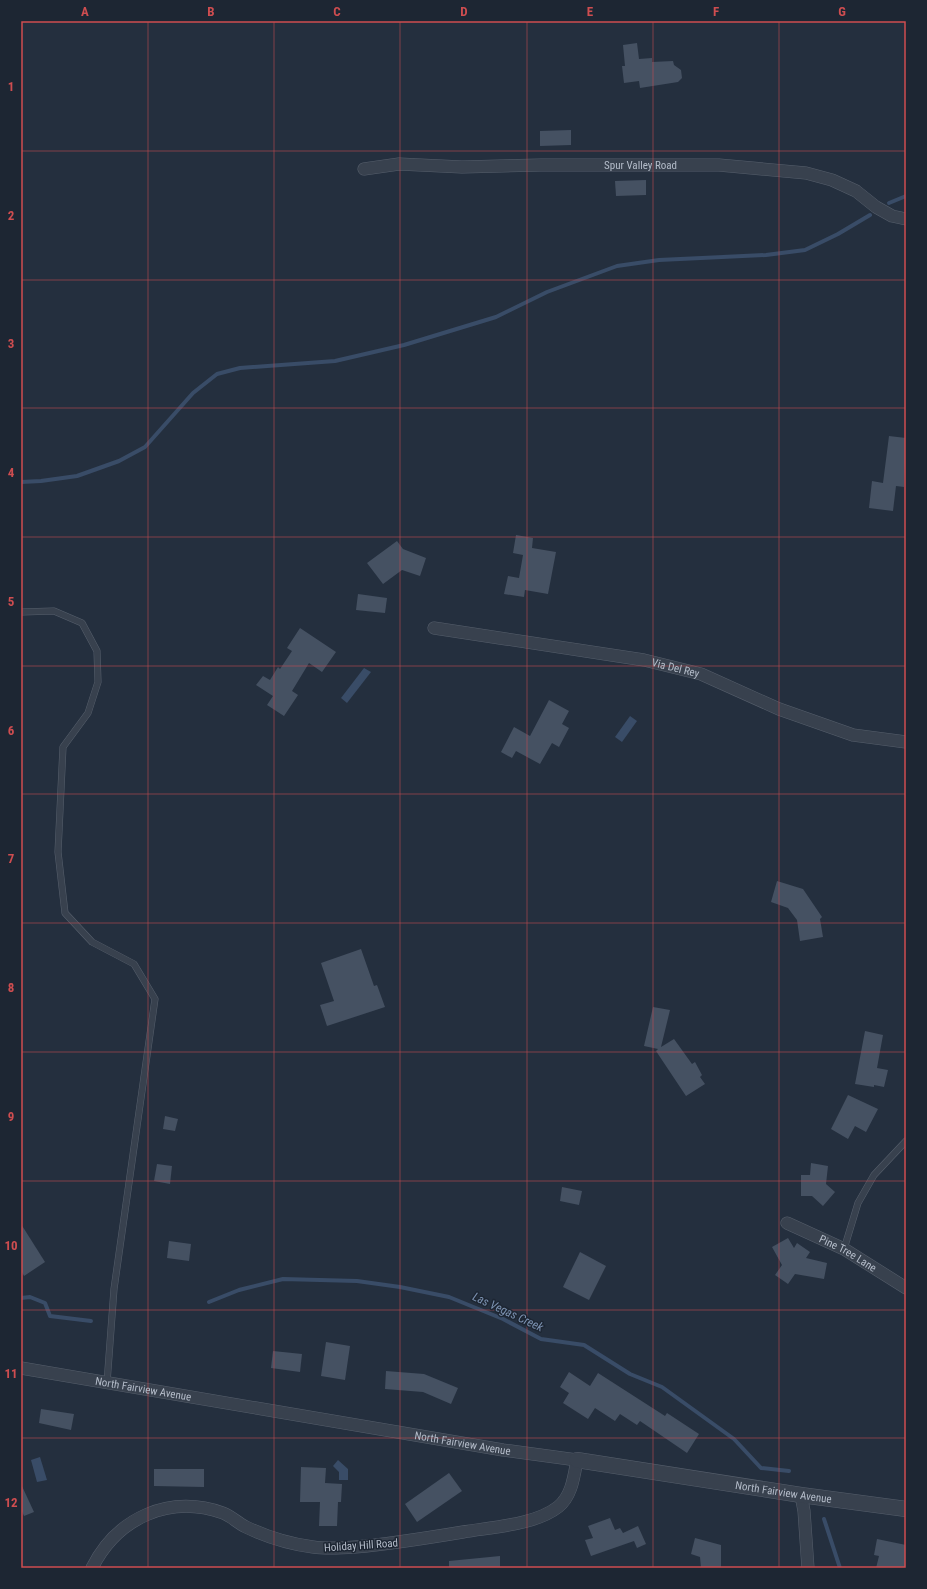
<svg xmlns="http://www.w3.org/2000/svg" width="927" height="1589" font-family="'Roboto Condensed',sans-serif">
<rect width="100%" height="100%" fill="#242f3e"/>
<!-- water -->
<g fill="#394c67">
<polygon points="364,668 371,672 347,703 341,698"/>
<polygon points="630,716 637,721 622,742 615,737"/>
<polygon points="40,1457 47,1480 37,1482 31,1460"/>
<polygon points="338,1460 348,1469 348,1480 339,1480 339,1472 333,1466"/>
</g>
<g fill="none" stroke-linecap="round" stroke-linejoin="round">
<!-- stream -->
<g stroke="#394c67" stroke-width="4">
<polyline points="889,203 906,196"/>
<polyline points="21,482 41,481 77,476 119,461 145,447 193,393 217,374 240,368 335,361 404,345 496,317 547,292 617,266 659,260 766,255 805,250 838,234 870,215"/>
<polyline points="21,1298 30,1297 45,1303 50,1316 91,1321"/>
<polyline points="209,1302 239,1290 283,1279 357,1281 400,1287 449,1297 503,1319 541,1339 584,1345 630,1374 662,1387 734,1439 761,1468 789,1471"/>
<polyline points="824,1519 840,1568"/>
</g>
</g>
<!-- building -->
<g fill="#455162">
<polygon points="637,43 639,59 652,58 652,62 673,61 674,65 681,70 682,78 678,82 640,88 639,81 624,83 622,66 625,66 623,45"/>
<polygon points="571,130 571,145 540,146 540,131"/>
<polygon points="646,180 646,195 616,196 615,181"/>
<polygon points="889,436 906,438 904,487 896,486 893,511 869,508 872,481 883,483"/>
<polygon points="516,535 533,538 532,548 556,552 548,594 525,590 524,597 504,594 508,576 519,578 523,555 513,553"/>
<polygon points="397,541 403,549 426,558 420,576 402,570 383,584 367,563"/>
<polygon points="358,594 387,598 385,613 356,610"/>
<polygon points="300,628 336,652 322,672 309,663 292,691 298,695 284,716 267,705 273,696 256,685 263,676 270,680 278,667 280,669 292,651 287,648"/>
<polygon points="549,700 569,711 562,724 569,728 559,747 552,743 540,764 516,751 512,758 501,752 514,727 530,736"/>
<polygon points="777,881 803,889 822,917 820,919 823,937 800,941 797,920 788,908 771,902"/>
<polygon points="361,949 374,986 377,985 385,1007 327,1026 320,1005 334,1001 321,963"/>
<polygon points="653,1007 670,1010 661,1047 674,1039 692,1064 695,1062 702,1075 700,1077 705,1084 686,1096 656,1051 658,1049 644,1046"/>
<polygon points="865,1031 883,1035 877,1068 888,1070 884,1087 874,1085 874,1087 855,1084"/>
<polygon points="848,1095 878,1109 866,1132 855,1126 848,1139 831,1129"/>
<polygon points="165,1116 178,1119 175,1131 163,1129"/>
<polygon points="811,1163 828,1166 826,1184 835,1192 823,1206 812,1196 801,1196 801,1175 810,1175"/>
<polygon points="157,1164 172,1166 170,1184 154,1181"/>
<polygon points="562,1187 582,1191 579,1205 560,1201"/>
<polygon points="21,1224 45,1262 24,1276 21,1270"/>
<polygon points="788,1238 794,1248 797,1243 810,1252 806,1258 827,1263 824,1279 795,1274 788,1284 775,1275 782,1265 772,1247"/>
<polygon points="169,1241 191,1244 189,1261 167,1258"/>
<polygon points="580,1252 606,1266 589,1300 563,1287"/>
<polygon points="326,1342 350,1346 345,1380 321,1376"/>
<polygon points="273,1351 302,1354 300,1372 271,1368"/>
<polygon points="386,1371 424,1374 458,1388 451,1404 423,1392 385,1389"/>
<polygon points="569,1372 590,1386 598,1373 665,1416 667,1413 699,1434 687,1453 640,1421 637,1425 620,1414 615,1421 595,1408 588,1419 563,1403 569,1393 560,1387"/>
<polygon points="41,1409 74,1414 71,1430 39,1423"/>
<polygon points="301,1467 326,1468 325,1483 342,1484 341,1502 338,1502 337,1526 319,1526 320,1502 300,1502"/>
<polygon points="154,1469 204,1469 204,1487 154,1486"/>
<polygon points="449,1473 462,1491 417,1522 405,1504"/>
<polygon points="21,1484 34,1512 24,1516 21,1509"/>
<polygon points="610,1518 615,1530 620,1528 623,1533 638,1526 646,1544 637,1548 634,1541 591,1556 585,1540 593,1538 588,1526"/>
<polygon points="695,1538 721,1545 721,1568 701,1568 700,1557 691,1554"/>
<polygon points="877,1539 906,1545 906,1568 876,1568 879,1556 874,1555"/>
<polygon points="500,1556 500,1568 449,1568 449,1561"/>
</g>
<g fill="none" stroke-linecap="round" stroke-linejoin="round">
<defs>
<g id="service">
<polyline points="21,612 54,611 82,623 97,651 98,682 88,713 63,747 58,852 65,913 92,942 134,964 155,999 114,1289 107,1383"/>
<polyline points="844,1249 858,1203 874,1175 906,1141"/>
</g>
<g id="minor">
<path id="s1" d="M364,169L399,164L462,167L541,165H719L806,173L832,180L856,191L876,207L892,216L906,219"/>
<path id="s2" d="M434,628L644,660L701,674L779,709L853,735L906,742"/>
<path id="s3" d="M787,1223L844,1249L906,1288"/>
<path id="s4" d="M21,1368L503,1450L577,1460C574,1476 572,1496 558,1507C535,1525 492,1527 463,1532C427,1538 391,1544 355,1547C341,1548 327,1549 313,1547C290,1544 267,1537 246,1527C238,1523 231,1516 223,1513C169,1494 117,1518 92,1568"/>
<polyline points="801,1495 804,1511 808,1568"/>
</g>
<g id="tertiary">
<path id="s5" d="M577,1460L801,1495L906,1509"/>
</g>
</defs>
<!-- service casing -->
<use href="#service" stroke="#565f6c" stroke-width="7"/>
<!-- minor casing -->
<use href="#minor" stroke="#565f6c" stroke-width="13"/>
<!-- tertiary casing -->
<use href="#tertiary" stroke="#565f6c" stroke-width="16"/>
<!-- service -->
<use href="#service" stroke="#38414e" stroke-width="6"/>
<!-- minor -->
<use href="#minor" stroke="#38414e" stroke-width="12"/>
<!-- tertiary -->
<use href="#tertiary" stroke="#38414e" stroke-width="15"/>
</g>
<!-- grid -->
<path fill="none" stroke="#ce4d50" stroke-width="1" stroke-opacity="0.55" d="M148,21V1568M274,21V1568M400,21V1568M527,21V1568M653,21V1568M779,21V1568M21,151H906M21,280H906M21,408H906M21,537H906M21,666H906M21,794H906M21,923H906M21,1052H906M21,1181H906M21,1310H906M21,1438H906"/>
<g text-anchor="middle" stroke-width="3" stroke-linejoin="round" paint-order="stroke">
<!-- street labels -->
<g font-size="11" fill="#b4bcc9" stroke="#1d2633">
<text dy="4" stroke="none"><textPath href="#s1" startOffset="277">Spur Valley Road</textPath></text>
<text dy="4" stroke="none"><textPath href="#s2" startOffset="245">Via Del Rey</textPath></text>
<text dy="4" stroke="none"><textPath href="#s3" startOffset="68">Pine Tree Lane</textPath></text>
<text dy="4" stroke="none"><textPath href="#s4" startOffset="124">North Fairview Avenue</textPath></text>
<text dy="4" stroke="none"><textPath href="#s4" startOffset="448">North Fairview Avenue</textPath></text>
<text dy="4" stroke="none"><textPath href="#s5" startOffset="209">North Fairview Avenue</textPath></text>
<text transform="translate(361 1545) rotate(-4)" y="4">Holiday Hill Road</text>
</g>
<!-- water labels -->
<g font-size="12" font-style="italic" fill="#7c92b1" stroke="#1d2633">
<text transform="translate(508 1312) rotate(25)" y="4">Las Vegas Creek</text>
</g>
</g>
<!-- border -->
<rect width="927" height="1589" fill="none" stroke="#1d2633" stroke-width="44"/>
<rect x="22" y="22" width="883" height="1545" fill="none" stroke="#ce4d50" stroke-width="1.5"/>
<g font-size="13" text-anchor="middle" font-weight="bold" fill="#ce4d50">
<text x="85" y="16">A</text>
<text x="211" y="16">B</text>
<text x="337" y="16">C</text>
<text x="464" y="16">D</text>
<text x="590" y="16">E</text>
<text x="716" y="16">F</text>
<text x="842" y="16">G</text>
<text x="11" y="91">1</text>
<text x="11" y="220">2</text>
<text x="11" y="348">3</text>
<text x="11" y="477">4</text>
<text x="11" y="606">5</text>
<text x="11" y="735">6</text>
<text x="11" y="863">7</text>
<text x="11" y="992">8</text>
<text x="11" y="1121">9</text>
<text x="11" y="1250">10</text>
<text x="11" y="1378">11</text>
<text x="11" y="1507">12</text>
</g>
</svg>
